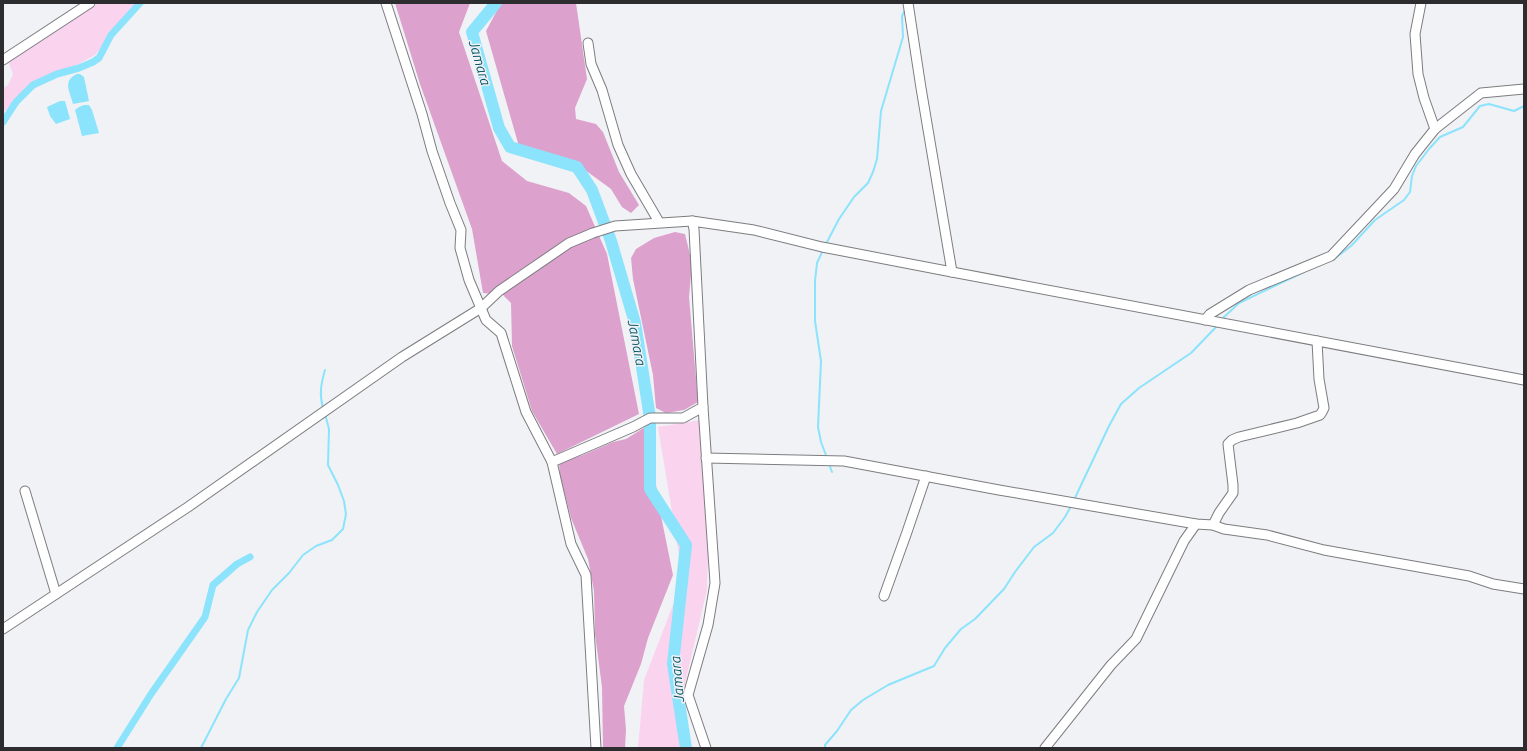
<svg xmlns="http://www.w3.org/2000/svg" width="1527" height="751" font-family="Ubuntu,sans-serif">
<rect width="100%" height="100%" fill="#f1f2f5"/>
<!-- green -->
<g fill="#fad3ef">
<polygon points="99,3 141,3 127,15 95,55 17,97 3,113 3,88 8,85 13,74 8,61"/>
<polygon points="700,420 708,552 707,590 685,683 681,748 638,748 644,680 683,579 658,427"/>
</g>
<!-- forest -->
<g fill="#dca1cd">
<polygon points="395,3 470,3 459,32 502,161 527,181 569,193 586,206 607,254 639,414 557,454 532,411 512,346 511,303 503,295 483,293 472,229 420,84"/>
<polygon points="501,3 576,3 587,79 575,108 576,119 596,124 603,132 619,172 639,205 631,213 622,207 611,189 585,170 543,154 520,150 486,31"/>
<polygon points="675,232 685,234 692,263 689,297 698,402 684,410 666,413 656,408 653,375 633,279 631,258 636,249 654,238"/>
<polygon points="647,426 660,511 673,575 648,638 641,664 624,706 626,730 625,748 603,748 602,687 595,634 594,591 588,559 571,518 560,475 559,463 583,455 613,442 626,439"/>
</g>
<!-- water -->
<g fill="#8be3fc">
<path d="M77,74H80L84,77L89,101L73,104C70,91 62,81 77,74Z"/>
<polygon points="60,101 65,101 70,119 56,124 50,116 47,107"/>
<polygon points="84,105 89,105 92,110 99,133 82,136 75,110 79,107"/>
</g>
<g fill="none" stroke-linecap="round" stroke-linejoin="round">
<!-- stream -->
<g stroke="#8be3fc" stroke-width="2">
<polyline points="826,244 839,219 854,197 868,183 873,172 877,159 881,111 903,37 902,16 905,10"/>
<polyline points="823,250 817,263 815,281 815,321 821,361 818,427 821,442 827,458"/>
<polyline points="1334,259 1351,246 1375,220 1404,200 1410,192 1412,176 1416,166 1429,149 1440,137 1463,127 1480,106 1489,104 1514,111 1524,106"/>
<polyline points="1222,319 1239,303 1304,272"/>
<path d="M323,408C319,394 321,384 325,370"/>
<polyline points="829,464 832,472"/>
<polyline points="1074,500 1109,426 1121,404 1139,388 1191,353 1217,326"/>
<polyline points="201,748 226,699 239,678 248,630 257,612 272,590 289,573 303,555 316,546 332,540 343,529 346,514 344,501 338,485 328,465 329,429 325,414"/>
<polyline points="825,748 825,745 837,731 851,710 863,700 888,685 934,666 945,648 961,629 975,619 1004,589 1015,572 1034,547 1053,533 1065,517 1071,506"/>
</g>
<!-- canal -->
<g stroke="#8be3fc" stroke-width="7">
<polyline points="3,122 16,102 33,85 57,74 79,68 93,62 99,58 111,35 140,3"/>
<polyline points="117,748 151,694 205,617 213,585 237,564 250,557"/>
</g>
<!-- river -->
<polyline stroke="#8be3fc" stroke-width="12" points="496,3 472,32 499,128 510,147 577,167 592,190 611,241 635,323 650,418 650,489 686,545 673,664 686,748"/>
<defs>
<g id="minor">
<polyline points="386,3 422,114 432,151 450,203 461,230 460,248 469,280 486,320 501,333 526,412 552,462 571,544 586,575 596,748"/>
<polyline points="908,3 921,88 952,272"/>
<polyline points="1421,3 1415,34 1418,74 1424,98 1435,129"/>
<polyline points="588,43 591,64 602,90 618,145 631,174 659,222"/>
<polyline points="3,60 90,3"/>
<polyline points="1205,320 1210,314 1249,290 1331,256 1394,189 1415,154 1435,129 1481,93 1524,89"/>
<polyline points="706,458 844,461 999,490 1196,524 1213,525 1224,529 1267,535 1324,550 1469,576 1493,584 1524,589"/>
<polyline points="552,462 633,427 650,418 683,418 703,407"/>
<polyline points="25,491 56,594"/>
<polyline points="1213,525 1219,513 1233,493 1233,485 1228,444 1232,440 1239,437 1297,423 1320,415 1322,412 1324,408 1319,379 1317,341"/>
<polyline points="884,596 907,532 926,476"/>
<polyline points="3,629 188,507 402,357 481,308 499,291 569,243 593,233 615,226 692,221"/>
<polyline points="706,748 688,695 708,625 715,583 703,407 694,229 692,221 754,230 822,247 952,272 1524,380"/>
<polyline points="1045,748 1111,665 1136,639 1184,541 1196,524"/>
</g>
</defs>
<!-- minor casing -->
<use href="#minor" stroke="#7d7d81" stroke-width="11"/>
<!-- minor -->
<use href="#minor" stroke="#fff" stroke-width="9"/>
</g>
<g text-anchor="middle" stroke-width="3" stroke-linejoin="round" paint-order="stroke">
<!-- water labels -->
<g font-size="14" font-style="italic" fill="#0e596b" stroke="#f1f2f5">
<text transform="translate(480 63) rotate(74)" y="5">Jamara</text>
<text transform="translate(637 343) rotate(79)" y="5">Jamara</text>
<text transform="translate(677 679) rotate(-95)" y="5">Jamara</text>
</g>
</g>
<!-- border -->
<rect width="1527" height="751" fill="none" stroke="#2d2d2f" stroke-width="8"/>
</svg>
